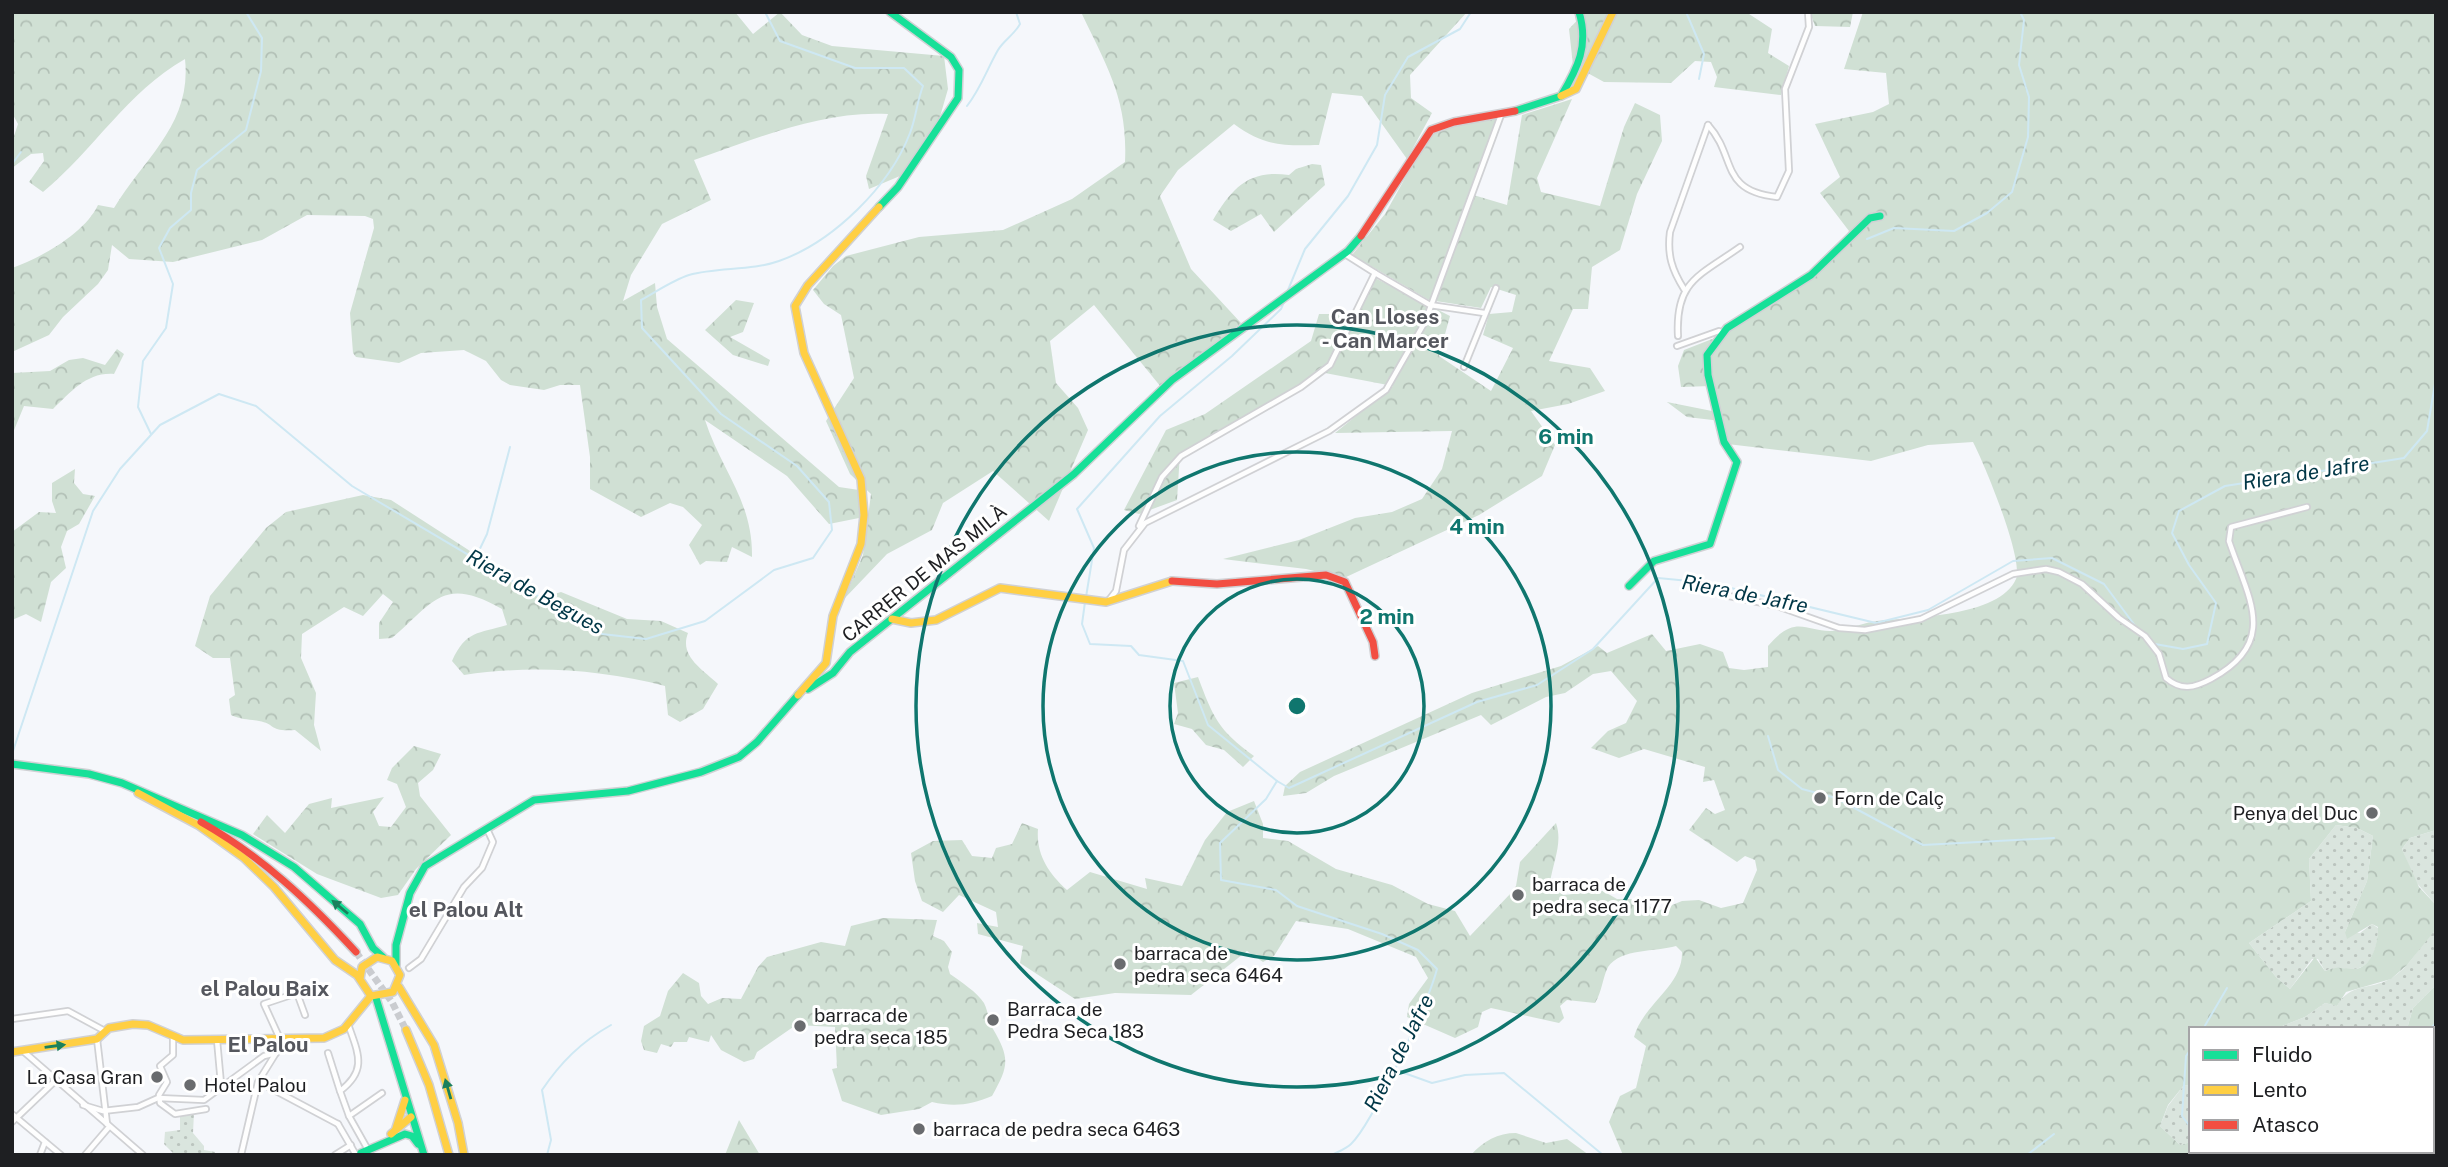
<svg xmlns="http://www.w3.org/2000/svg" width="2448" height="1167" font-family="'Public Sans',sans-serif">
<defs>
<pattern id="grass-dots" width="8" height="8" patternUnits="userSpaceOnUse" patternTransform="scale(1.75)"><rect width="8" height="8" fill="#dae5de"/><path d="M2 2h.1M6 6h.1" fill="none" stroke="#bbc4be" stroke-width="1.8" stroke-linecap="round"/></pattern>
<pattern id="forest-crowns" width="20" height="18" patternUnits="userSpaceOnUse" patternTransform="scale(1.75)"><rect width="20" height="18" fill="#d0e0d4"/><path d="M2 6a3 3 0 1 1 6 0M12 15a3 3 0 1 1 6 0" fill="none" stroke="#b2c0b6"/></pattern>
</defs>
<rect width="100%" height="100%" fill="#f5f7fb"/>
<!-- grass -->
<g fill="url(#grass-dots)">
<path d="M2336,825L2357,828L2373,836L2367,881L2345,932L2360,933L2372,924L2378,928C2378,943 2373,969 2353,969C2341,970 2337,965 2325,971L2318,959H2312L2290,989L2276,977L2249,943L2311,901L2309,859Z"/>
<polygon points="2436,830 2436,905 2415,881 2402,849 2410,838"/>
<path d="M2436,929V985L2413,1008L2407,1029H2275L2305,1017L2325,1003L2337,1006C2349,983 2370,990 2390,979C2411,967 2419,945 2436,929Z"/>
<polygon points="2184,1085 2191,1086 2191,1142 2180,1145 2160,1126 2168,1106"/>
<polygon points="194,1113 193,1133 204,1146 204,1150 215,1152 214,1155 175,1155 164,1144 165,1132 180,1130 180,1114"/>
</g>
<!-- forest -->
<g fill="url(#forest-crowns)" fill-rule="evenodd">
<path d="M12,12H735L753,34L780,12L802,35L832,46L944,56L948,89L937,127L900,176L869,189L866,176L888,114C822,110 756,139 694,160L711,200L662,224L631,275L623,301L655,283L657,307L667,339L839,487L859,490V518L829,524L787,476L705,420C721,470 753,501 752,557L732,547L727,562L706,561L700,565L689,545L702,525L683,507L670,503L641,517L590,489V457L580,385H560L544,390L510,385L501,380L486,361L464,350L421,353L399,363L356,357L353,353L350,313L374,228L373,219L365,216L307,215L262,240L173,262L129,259L112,245L108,270L98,284L63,317L49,335L12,352V268C41,258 85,233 98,205L114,208C145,157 192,124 185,59C127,92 94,150 43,192L29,182L44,161L43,153L31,154L12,168V142L18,124L12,113Z"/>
<path d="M1081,12H1467L1410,75L1411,98L1432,113L1407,159L1362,96L1332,93L1319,145C1283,146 1264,146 1234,124L1178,170L1160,196L1191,269L1241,323L1161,387L1094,305L1050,341L1056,383L1078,408L1088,430L1049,521L993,471L943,503L932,530L887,554L844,599L863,555L871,494L850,474L826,421L854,378L841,315L824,304L813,290L833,266L846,256L919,237L1003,230L1072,199L1125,162C1128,99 1107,67 1081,12Z"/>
<polygon points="1585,12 1746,12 1772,29 1768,53 1789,66 1781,95 1714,87 1717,77 1711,62 1695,61 1671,83 1604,82 1573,65 1569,29"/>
<polygon points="1810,12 1853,12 1850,27 1815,26"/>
<path d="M1863,12H2436V830L2410,838L2402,849L2419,887L2436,905V929L2407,965L2391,979L2346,992L2337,1006L2325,1003L2305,1017L2275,1029H2191V1086L2184,1085L2168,1105L2160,1126L2180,1145L2191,1142V1151H2432V1029H2407L2413,1008L2436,985V1155H1623L1609,1122L1620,1096L1636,1088L1646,1046L1634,1037C1643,1004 1683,986 1682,952L1676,946C1656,952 1621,948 1608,967C1603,976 1602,992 1595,1003L1567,1000L1560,1006L1564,1018L1559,1023L1491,1008L1482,1012L1478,1027L1455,1038L1407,1017L1409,1004L1428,978L1416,957L1348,929L1296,921L1274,956L1263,962L1247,951L1191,995L1115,993L1075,999L1020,963L1023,946L978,934L977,923L998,927L996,912L959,895L943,912L922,901L915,881L911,853L933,841L962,840L972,856L992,858L996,848L1012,844L1022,823L1038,829C1036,854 1048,873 1067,890L1090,872L1147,889L1145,878L1182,886L1205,840L1227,812L1254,801L1263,824V838L1288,841L1336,869L1392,885L1428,904L1455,911L1470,936L1511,893L1516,886L1520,862L1556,823C1563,843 1553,862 1550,883L1563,895L1603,891L1617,899H1643L1655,912L1682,901L1699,900L1721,908L1743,903L1757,870L1755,860L1745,856L1737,862L1689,830L1706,808L1715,814L1725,810L1714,780L1703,782L1705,767L1644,749L1619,758L1591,748L1608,731L1626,723L1637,701L1611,671L1593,674L1565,693L1546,697L1491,725L1481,715L1334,776L1306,793L1283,796L1285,786L1300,772L1472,693L1561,666L1598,646L1607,653L1652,634L1666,651L1700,644L1723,652L1729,668L1744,670L1768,667V646C1798,610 1808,636 1840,630C1853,627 1864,623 1877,621C1913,617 1999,617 2016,579C2024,559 1984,463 1973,442L1928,445L1871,461L1719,443L1721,421L1687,417L1667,402L1712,411L1711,386L1681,387L1678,366L1684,350L1725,334L1759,307L1778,300L1802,279L1822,270L1849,231L1820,193L1840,177L1815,124L1873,112L1889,104L1886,73L1844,69ZM2336,825L2357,828L2373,836L2367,881L2345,932L2347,939L2372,924L2378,927C2378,943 2372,971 2351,969C2340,968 2336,966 2325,971L2315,957L2290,989L2276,977L2249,943L2311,901L2309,859Z"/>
<polygon points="1572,99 1537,178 1541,192 1600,206 1624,127 1635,103 1660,115 1662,141 1637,194 1620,250 1592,267 1588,309 1573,309 1549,361 1590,368 1605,391 1568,404 1531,411 1555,445 1542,476 1479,515 1344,578 1306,569 1223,559 1299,540 1355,518 1392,512 1422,499 1442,469 1452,431 1335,433 1393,386 1325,373 1180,453 1177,500 1139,514 1124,510 1166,430 1205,414 1311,341 1319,314 1357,314 1375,278 1450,316 1439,356 1491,391 1513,348 1483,335 1489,314 1512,312 1516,295 1491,287 1481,308 1429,300 1352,255 1385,214 1432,130 1476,120 1497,119 1470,194 1507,205 1522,115"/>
<path d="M1312,164L1321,165L1325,185L1274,232L1261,214L1231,231L1213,220C1232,188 1249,169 1289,175L1296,169Z"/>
<polygon points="736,300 754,303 743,332 730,337 770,360 768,366 733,355 705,330"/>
<path d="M117,349L124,354L114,374C87,372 71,392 53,409L24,406L12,435V373L50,371L69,360L83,358L105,365Z"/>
<polygon points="75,469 74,483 83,494 95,496 79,524 67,531 61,547 66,568 51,582 41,622 26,614 12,620 12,532 39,512 56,513 52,501 52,483"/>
<path d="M363,495L391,500L467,549L487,563L495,574L542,598L561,592L627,619L661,621L688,633C679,656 702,669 718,684L703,709L680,722L668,715L665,686C598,669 531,665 464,675L452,661C466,630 478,634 507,625L502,609C443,575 434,602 392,638L379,639V623L393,602L383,594L363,616L344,607L302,634L301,658L316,693L314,725L321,751L295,730C269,732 276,724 259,721C248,719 242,720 231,715L229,699L235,695L230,658H213L195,646L210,596L266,528L286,512Z"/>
<path d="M1198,677C1213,717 1218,730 1254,756L1243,767L1224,750L1206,745L1192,729L1174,724L1178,713L1174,683Z"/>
<polygon points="414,746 441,754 433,770 418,783 420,796 451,835 416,869 398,895 381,898 317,874 253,834 267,815 285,833 309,804 332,798 331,808 384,797 373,812 379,826 391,827 406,807 397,784 387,780 392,768"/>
<path d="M883,918L937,920L933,936L944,941L952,952L948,967L950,974C961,982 977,992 984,1003C988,1011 989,1022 993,1029C1010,1058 1009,1066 992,1096C971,1105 954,1107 932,1102L919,1109L881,1115L842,1101L832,1069L837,1068L835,1027L796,1025L757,1052L754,1059L744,1062L721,1050L711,1035L709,1042L689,1037L687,1042H674L671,1047L661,1044L657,1053L644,1050L641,1041L644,1026L660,1016L668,991L683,973L699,983L701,996L708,1004L722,998L741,999L758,967L767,957L821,942L845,946L851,926Z"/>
<polygon points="739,1120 760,1155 725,1155"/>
<path d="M1516,1133L1546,1143L1567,1139L1589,1155H1471C1483,1141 1498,1133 1516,1133Z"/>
</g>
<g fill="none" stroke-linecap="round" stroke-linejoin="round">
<!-- stream -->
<g stroke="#cee8f3" stroke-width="2">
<polyline points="1686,12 1704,54 1699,79"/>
<path d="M967,106C981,88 987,69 998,50C1004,40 1014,35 1020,24L1016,12"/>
<polyline points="12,164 21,152"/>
<polyline points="1867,239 1894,228 1954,231 1987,213 2012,192 2028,137 2029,97 2019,65 2024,20 2020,12"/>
<polyline points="1288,290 1305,249 1348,196 1377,145 1385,95 1408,57 1460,29 1471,12"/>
<polyline points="151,434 138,407 143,361 166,328 173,284 159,248 170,228 191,210 191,193 197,170 246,130 261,71 262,38 246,12"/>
<polyline points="475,559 487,534 510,447"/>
<polyline points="1086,597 1094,548 1077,509 1160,416 1232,356 1281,309 1284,302"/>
<polyline points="1085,602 1082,624 1090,644 1131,646 1139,655 1183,661 1208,725 1277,781"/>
<polyline points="2155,644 2183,649 2207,644 2216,603 2189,565 2172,533 2179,511 2225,486 2404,458 2427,431 2436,378"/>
<polyline points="1768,736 1778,770 1802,789 1836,798 1923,845 2054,838"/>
<path d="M12,754L93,511L120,469L160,425L219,394L256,406L352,486L602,634L646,639L705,621L774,570L813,558L832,530L829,502L797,466L721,414L642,328L641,300C656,292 673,280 689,275C718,267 751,271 779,261C833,242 890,186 910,133C916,118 917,101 923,86L904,68H855L780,41L765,12"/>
<polyline points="2203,1029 2227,988"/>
<polyline points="2430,1029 2436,1023"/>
<polyline points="2191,1049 2186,1056 2182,1116 2191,1128"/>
<polyline points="1393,1069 1432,1083 1465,1075 1504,1073 1603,1155"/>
<polyline points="2207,1151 2218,1155"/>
<path d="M547,1155L551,1140L542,1090C561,1062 581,1042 611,1025"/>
<path d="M1332,1155C1337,1152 1346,1149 1351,1144C1373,1123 1429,1000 1437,969L1418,950L1382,934L1297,906L1276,890L1221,880L1220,843L1266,799L1277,781L1289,788L1477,702L1537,685L1593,649L1658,578L1710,583L1876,623L1928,610L2013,561L2052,558L2104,584L2136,627"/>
<polyline points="2027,1155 2054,1134"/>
</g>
<!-- secondary-tunnel -->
<polyline stroke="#caccd0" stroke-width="7" stroke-dasharray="7 3.5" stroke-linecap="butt" points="356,952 392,1002 406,1030"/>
<defs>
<g id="street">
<path d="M1708,125C1737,157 1719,191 1777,197L1789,171L1785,89L1809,27L1808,12"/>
<polyline points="1375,273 1430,305 1484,313"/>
<path d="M1684,289C1672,270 1667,255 1670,232L1708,125"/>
<path d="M1678,336C1675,281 1699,276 1740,247"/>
<polyline points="1677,346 1719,331 1723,333"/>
<polyline points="1464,367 1496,288"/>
<polyline points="1139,526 1162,477 1181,456 1301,387 1330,365 1375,273 1345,254"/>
<path d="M1724,595L1777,606L1839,628L1865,630L1921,619L2013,574L2046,569L2059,572L2082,584L2119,618L2145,636L2159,654L2166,678C2181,691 2194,688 2211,679C2280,642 2248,598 2229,541L2231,527L2307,507"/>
<polyline points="1109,600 1116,591 1124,550 1145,523 1329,431 1386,390 1425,322 1501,115"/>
<polyline points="409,968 421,959 464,887 482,868 493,842 487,829"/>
<polyline points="12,1019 68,1011 103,1030"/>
<path d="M348,1024C358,1053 368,1070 340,1091L349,1116L367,1148"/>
<polyline points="173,1038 173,1055 160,1066 167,1082 159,1095 160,1103 175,1114 206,1109"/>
<polyline points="97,1039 107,1124"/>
<polyline points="217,1040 221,1084"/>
<polyline points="23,1051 143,1155"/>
<polyline points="328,1053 340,1091"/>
<polyline points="259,1082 338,1124"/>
<polyline points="83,1105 103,1111 138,1107 158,1098 204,1100 264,1056 276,1053"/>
<polyline points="12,1114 61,1155"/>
<polyline points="349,1116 382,1093"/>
<polyline points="12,1122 56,1080"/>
<polyline points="338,1124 356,1155"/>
<polyline points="40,1155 45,1142"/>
<polyline points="85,1155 109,1127"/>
<polyline points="241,1155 258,1082 276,1053 280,1039 264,1004 297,993 305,1015"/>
<polyline points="335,1155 351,1145"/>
<polyline points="2309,1155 2312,1151"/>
<polyline points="2376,1155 2376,1151"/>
</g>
<g id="fast">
<path d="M1515,111L1561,96C1578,68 1589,45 1579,12"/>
<polyline points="879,207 898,187 958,98 959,70 951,57 890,12"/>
<polyline points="1629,586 1654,561 1710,544 1737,462 1724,442 1708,375 1707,355 1727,328 1811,275 1870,218 1880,216"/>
<polyline points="808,689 833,673 850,652 1074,474 1172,380 1348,251 1361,236"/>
<polyline points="12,764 89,774 122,783 242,835 294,867 360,924 373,948 383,957"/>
<polyline points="396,965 396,945 410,893 425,866 534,800 628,791 701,772 739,757 757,742 798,695"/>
<polyline points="376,998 424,1155"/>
<polyline points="361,1153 405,1134 412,1136 418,1144"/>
</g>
<g id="slow">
<polyline points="1561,96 1576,89 1613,12"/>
<polyline points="892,619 911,623 936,620 1000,588 1106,602 1172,581"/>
<polyline points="798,695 826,663 833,616 861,544 864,515 861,479 804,353 795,306 808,285 879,207"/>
<polyline points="138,793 198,825 244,858 274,887 335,960 357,975 371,996 393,992 400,975 392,961 377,957 362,967 360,979"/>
<polyline points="399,987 434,1045 458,1123 464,1155"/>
<polyline points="406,1030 429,1085 449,1155"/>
<polyline points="12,1052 97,1039 109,1028 133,1024 148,1025 183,1040 324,1038 344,1029 371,996"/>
<polyline points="396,1128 405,1100"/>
<polyline points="391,1134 411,1117"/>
</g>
<g id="jam">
<polyline points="1361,236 1431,130 1454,122 1515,111"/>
<polyline points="1172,581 1217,584 1326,575 1345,582 1373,642 1375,656"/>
<path d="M201,822C261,856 309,901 356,952"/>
</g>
</defs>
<!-- street casing -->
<use href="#street" stroke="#d0d1d4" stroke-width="8"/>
<!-- fast casing -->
<use href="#fast" stroke="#d0d1d4" stroke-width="10"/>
<!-- slow casing -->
<use href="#slow" stroke="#d0d1d4" stroke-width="10"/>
<!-- jam casing -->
<use href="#jam" stroke="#d0d1d4" stroke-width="10"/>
<!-- street -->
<use href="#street" stroke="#fefefe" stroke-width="4.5"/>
<!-- fast -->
<use href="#fast" stroke="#16e098" stroke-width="7"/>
<!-- slow -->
<use href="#slow" stroke="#ffcf43" stroke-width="7"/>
<!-- jam -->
<use href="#jam" stroke="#f24e42" stroke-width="7"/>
</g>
<!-- one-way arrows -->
<defs><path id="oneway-solid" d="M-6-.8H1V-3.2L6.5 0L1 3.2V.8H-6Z" transform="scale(1.75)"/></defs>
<g fill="#1a805d">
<use href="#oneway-solid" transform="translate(340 907) rotate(-140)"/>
<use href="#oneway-solid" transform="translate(55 1046) rotate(-8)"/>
<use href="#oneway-solid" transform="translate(448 1089) rotate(-106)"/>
</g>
<!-- distance rings -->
<g fill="none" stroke="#0f766e" stroke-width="3.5">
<circle cx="1297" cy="706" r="127"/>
<circle cx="1297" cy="706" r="254"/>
<circle cx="1297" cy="706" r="381"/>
</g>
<!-- markers -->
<g fill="#696b6e" stroke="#fff" stroke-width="2.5">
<circle cx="1820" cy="798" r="7"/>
<circle cx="2372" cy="813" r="7"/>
<circle cx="1518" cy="895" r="7"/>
<circle cx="1120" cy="964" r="7"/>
<circle cx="993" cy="1020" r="7"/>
<circle cx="800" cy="1026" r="7"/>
<circle cx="157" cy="1077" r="7"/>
<circle cx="190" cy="1085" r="7"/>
<circle cx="919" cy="1129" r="7"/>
</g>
<g text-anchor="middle" stroke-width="6" stroke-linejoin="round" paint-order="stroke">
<!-- street labels -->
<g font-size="19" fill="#1e1f22" stroke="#fff">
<text transform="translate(924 573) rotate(-39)" y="7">CARRER DE MAS MILÀ</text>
</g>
<!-- poi labels -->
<g font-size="19" fill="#1e1f22" stroke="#fff" text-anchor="start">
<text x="1834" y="805">Forn de Calç</text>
<text x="2358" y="820" text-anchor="end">Penya del Duc</text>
<text x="1532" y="891">barraca de<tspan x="1532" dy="22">pedra seca 1177</tspan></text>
<text x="1134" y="960">barraca de<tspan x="1134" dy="22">pedra seca 6464</tspan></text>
<text x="1007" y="1016">Barraca de<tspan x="1007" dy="22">Pedra Seca 183</tspan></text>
<text x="814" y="1022">barraca de<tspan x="814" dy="22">pedra seca 185</tspan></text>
<text x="143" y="1084" text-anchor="end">La Casa Gran</text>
<text x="204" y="1092">Hotel Palou</text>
<text x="933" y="1136">barraca de pedra seca 6463</text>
</g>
<!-- neighbourhood labels -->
<g font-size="21" font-weight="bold" fill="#55575e" stroke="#fff">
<text x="1385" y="324">Can Lloses<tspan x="1385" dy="24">- Can Marcer</tspan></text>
<text x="466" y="917">el Palou Alt</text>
<text x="265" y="996">el Palou Baix</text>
<text x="268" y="1052">El Palou</text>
</g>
<!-- water labels -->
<g font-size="21" font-style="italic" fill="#003646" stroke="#fff">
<text transform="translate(2306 473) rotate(-9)" y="7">Riera de Jafre</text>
<text transform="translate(535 592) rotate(29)" y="7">Riera de Begues</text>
<text transform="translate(1745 594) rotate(11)" y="7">Riera de Jafre</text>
<text transform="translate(1399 1053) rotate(-63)" y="7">Riera de Jafre</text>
</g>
</g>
<circle cx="1297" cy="706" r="10" fill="#0f766e" stroke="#fff" stroke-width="3.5"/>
<g font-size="21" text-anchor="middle" font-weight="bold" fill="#0f766e" stroke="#fff" stroke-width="6" stroke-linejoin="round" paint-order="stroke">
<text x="1566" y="444">6 min</text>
<text x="1477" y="534">4 min</text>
<text x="1387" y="624">2 min</text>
</g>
<!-- border -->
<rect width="2448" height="1167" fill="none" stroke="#1e1f22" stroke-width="28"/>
<!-- legend -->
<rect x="2189" y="1027" width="245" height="126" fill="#ffffff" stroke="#a5a5a7" stroke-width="2"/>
<rect x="2203" y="1050" width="35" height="10" fill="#16e098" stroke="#a5a5a7" stroke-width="2"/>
<text x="2252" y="1062" font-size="21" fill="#1e1f22">Fluido</text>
<rect x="2203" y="1085" width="35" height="10" fill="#ffcf43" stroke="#a5a5a7" stroke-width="2"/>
<text x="2252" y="1097" font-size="21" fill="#1e1f22">Lento</text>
<rect x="2203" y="1120" width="35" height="10" fill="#f24e42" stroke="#a5a5a7" stroke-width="2"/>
<text x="2252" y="1132" font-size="21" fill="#1e1f22">Atasco</text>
</svg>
